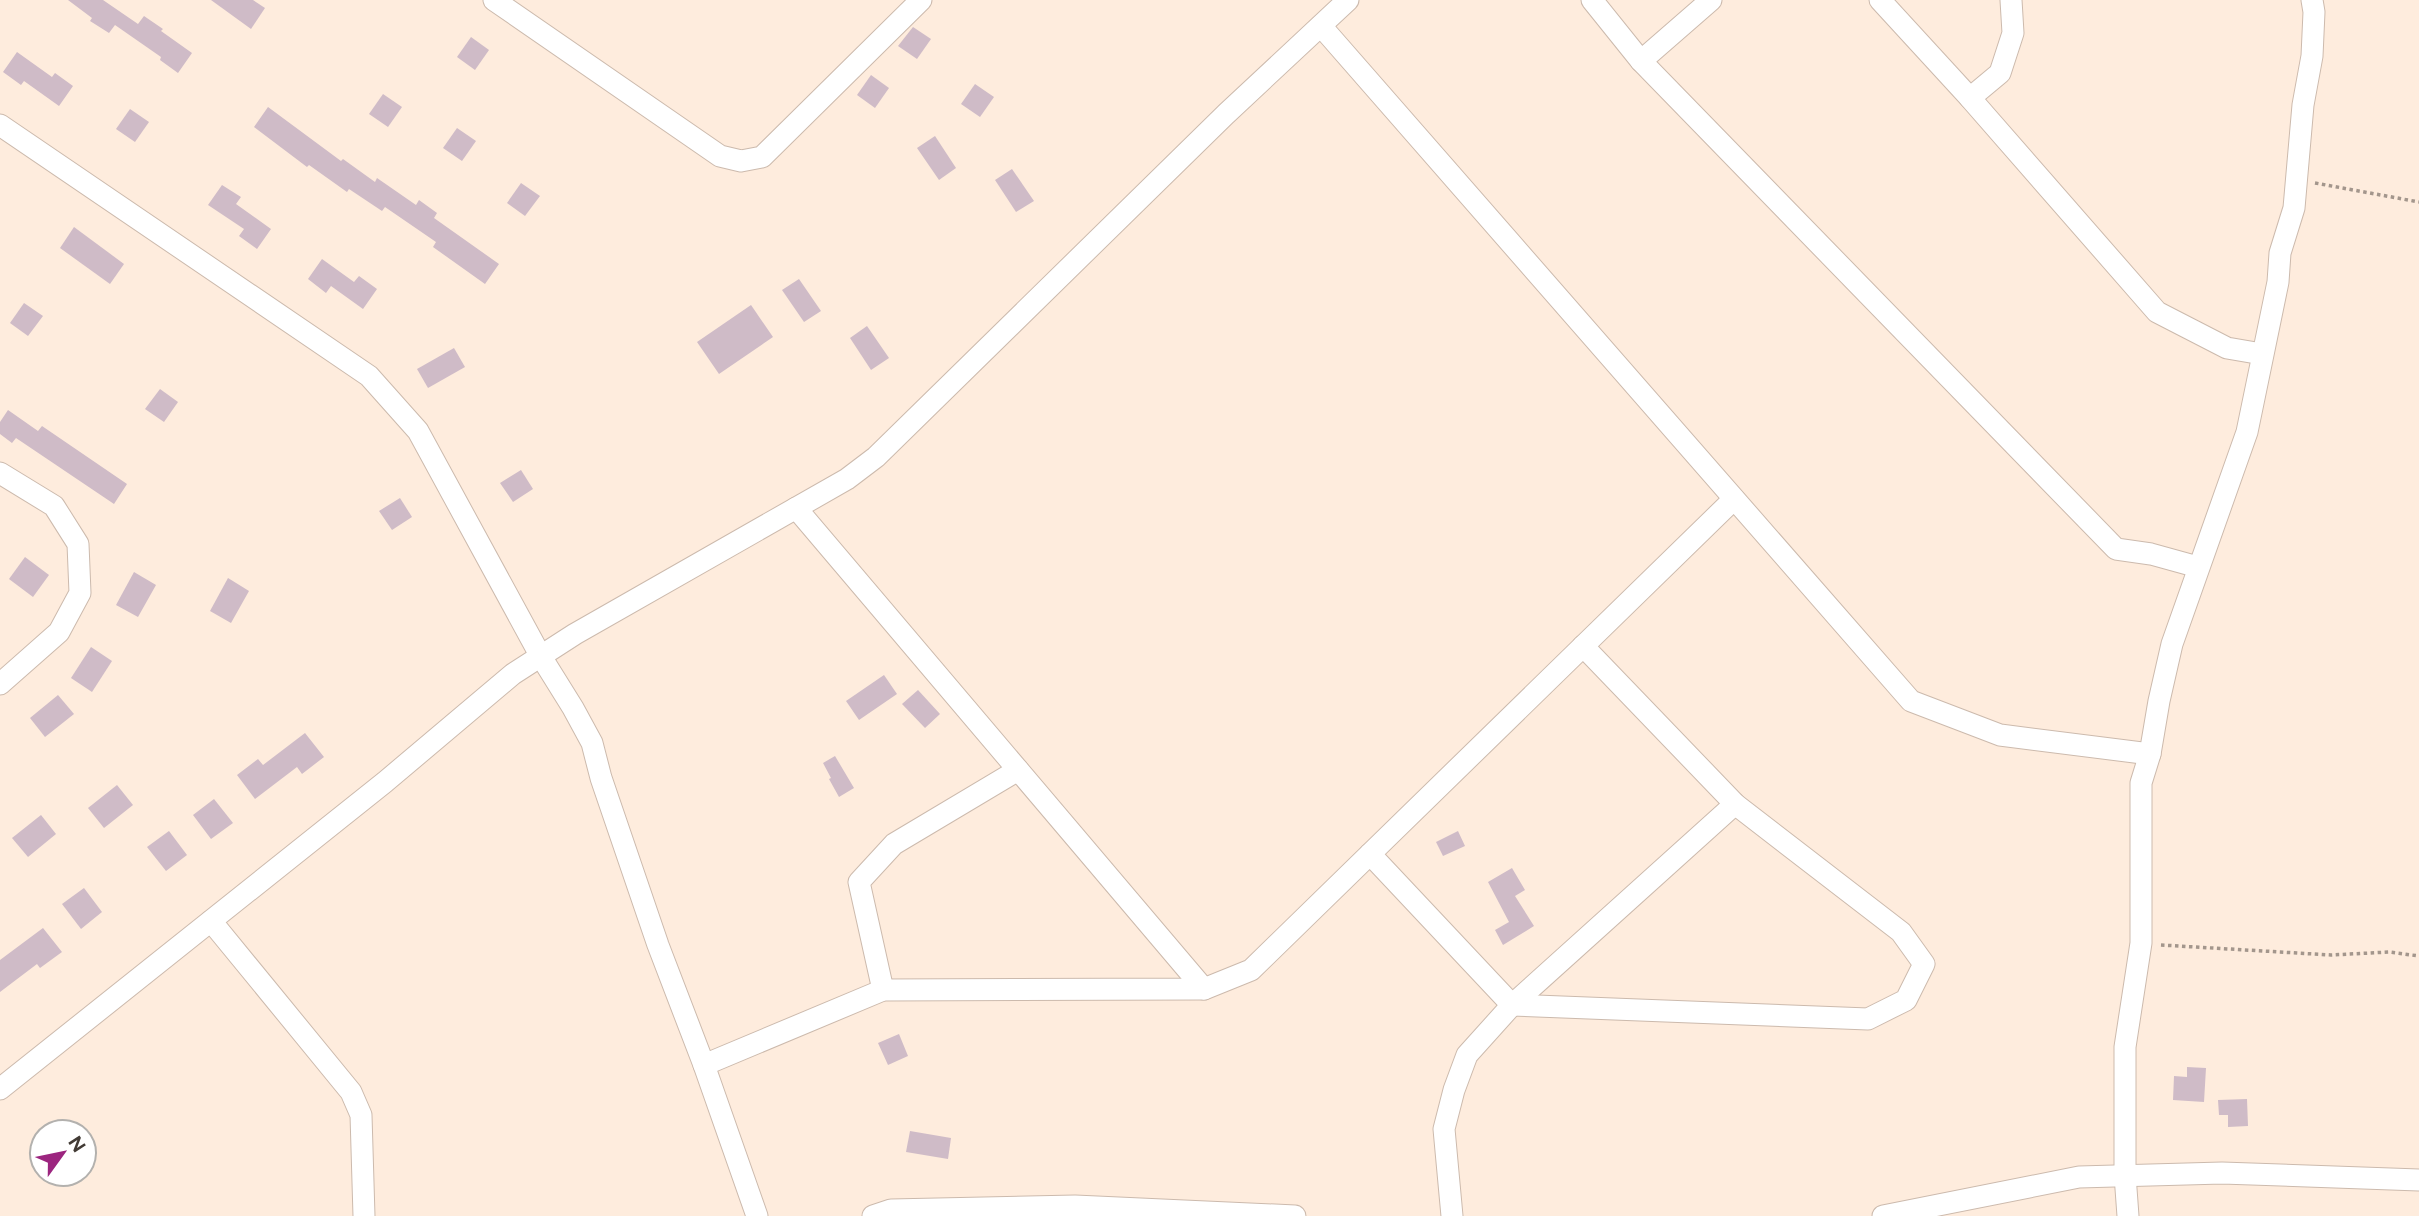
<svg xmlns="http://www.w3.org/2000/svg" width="2419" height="1216" font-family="Figtree,sans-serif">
<rect width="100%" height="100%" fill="#feecdd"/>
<!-- building -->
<g fill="#cfbbc7">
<polygon points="68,0 103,0 138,24 144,16 163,29 161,31 192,53 178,73 160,60 161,57 115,25 109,33 90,21 92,18"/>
<polygon points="211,0 253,0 265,8 251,29"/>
<polygon points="913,27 931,39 917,59 898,46"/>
<polygon points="471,37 489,50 475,70 457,57"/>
<polygon points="17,52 52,77 55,73 73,86 59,106 24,81 21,85 3,72"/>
<polygon points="871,75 889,88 875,108 857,95"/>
<polygon points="975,84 994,97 980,117 961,104"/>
<polygon points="383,94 402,107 388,127 369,114"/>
<polygon points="268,107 341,161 343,159 375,182 377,178 416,205 419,200 437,213 434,218 499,264 485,284 433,247 436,242 385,207 382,211 349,189 347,192 309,165 307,167 254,127"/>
<polygon points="130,109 149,122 135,142 116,129"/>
<polygon points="457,128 476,141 462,161 443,148"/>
<polygon points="935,136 956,168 939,180 917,148"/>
<polygon points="1012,169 1034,201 1016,212 995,180"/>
<polygon points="521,183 540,196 525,216 507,203"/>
<polygon points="222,185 241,197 236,204 271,229 257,249 239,236 244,229 208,205"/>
<polygon points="74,227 124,264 110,284 60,248"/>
<polygon points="322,259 354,282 359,276 377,289 363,309 331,286 326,293 308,279"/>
<polygon points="799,279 821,311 804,322 782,290"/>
<polygon points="24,303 43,316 28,336 10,323"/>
<polygon points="751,305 773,337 719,374 697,342"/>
<polygon points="867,326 889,358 871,370 850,338"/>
<polygon points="454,348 465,367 428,388 417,369"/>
<polygon points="160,389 178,402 164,422 145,409"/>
<polygon points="8,410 38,431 42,426 127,484 114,504 16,438 12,443 0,434 0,422"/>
<polygon points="521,470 533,489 513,502 500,483"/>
<polygon points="400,498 412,517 392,530 379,511"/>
<polygon points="25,557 49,575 33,597 9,579"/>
<polygon points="134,572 156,585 138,617 116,605"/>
<polygon points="228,578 249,591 231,623 210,611"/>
<polygon points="91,647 112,661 92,692 71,678"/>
<polygon points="884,675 897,694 859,720 846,701"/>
<polygon points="918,690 940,714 925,728 902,704"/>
<polygon points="58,695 74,714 45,737 30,718"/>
<polygon points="305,733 324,757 302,774 297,767 255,799 237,775 258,759 263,765"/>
<polygon points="835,756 854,788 839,797 829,779 831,778 823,763"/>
<polygon points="117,785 133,805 104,828 88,808"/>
<polygon points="214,799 233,823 211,839 193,815"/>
<polygon points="41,815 56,834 28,857 12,838"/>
<polygon points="169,831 187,855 166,871 147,847"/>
<polygon points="1458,831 1465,846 1443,856 1436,842"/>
<polygon points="1512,868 1525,890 1515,896 1534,926 1503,945 1495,930 1509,922 1488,882"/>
<polygon points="84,888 102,912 81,929 62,904"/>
<polygon points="43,928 62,952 40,968 37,964 0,992 0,960"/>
<polygon points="899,1034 908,1056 888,1065 878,1043"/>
<polygon points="2187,1067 2206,1068 2204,1102 2173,1100 2174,1076 2187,1077"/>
<polygon points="2247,1099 2248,1126 2228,1127 2228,1115 2219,1115 2218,1100"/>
<polygon points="910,1131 951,1138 948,1159 906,1152"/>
</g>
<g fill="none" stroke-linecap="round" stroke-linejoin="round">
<defs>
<g id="minor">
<polyline points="494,0 720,156 741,161 762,157 921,0"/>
<polyline points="1592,0 1641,61"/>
<polyline points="1711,0 1641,61 2116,549 2151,554 2198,567"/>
<polyline points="1880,0 1970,98 2000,73 2013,33 2011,0"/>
<polyline points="1321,26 1911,701 2000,735 2150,754"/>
<polyline points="1970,98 2157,312 2227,348 2262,354"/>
<polyline points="0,125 369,376 418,431 540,655 573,708 592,743 601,778 658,945 704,1065 757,1216"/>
<polyline points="0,473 54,506 78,544 80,593 59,632 0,684"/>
<polyline points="796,508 1204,989"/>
<polyline points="1370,854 1512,1005 1868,1019 1906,1000 1924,964 1901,932 1735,804 1583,646"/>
<polyline points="211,921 351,1092 361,1115 364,1216"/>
<polyline points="883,990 859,882 894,844 1018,770"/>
<polyline points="704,1065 883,990 1204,989 1251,970 1734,499"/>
<polyline points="0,1089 385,782 513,674 575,634 847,479 876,457 1226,114 1348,0"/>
<polyline points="873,1216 891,1210 1075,1206 1295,1216"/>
<polyline points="1452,1216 1444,1129 1454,1090 1467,1055 1512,1005 1735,804"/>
<polyline points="1883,1216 2079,1177 2222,1173 2419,1180"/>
<polyline points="2128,1216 2125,1175 2125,1047 2141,943 2141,783 2150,754 2159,701 2172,644 2247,432 2278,282 2280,253 2294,208 2303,105 2312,56 2314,12 2312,0"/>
</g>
</defs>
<!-- minor casing -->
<use href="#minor" stroke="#ccbaad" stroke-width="23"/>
<!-- path -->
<g stroke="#a3968c" stroke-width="3.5" stroke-dasharray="3.5 3.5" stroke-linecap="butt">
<polyline points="2315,183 2419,202"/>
<polyline points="2161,945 2331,955 2389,952 2419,956"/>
</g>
<!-- minor -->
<use href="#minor" stroke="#fff" stroke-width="21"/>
</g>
<!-- north arrow -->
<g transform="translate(63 1153) rotate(57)"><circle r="33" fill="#ffffff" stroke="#b3b1ae" stroke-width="2"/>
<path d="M0-5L12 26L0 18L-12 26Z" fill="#9c257f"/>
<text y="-10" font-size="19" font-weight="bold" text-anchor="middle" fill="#423b35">N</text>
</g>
</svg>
